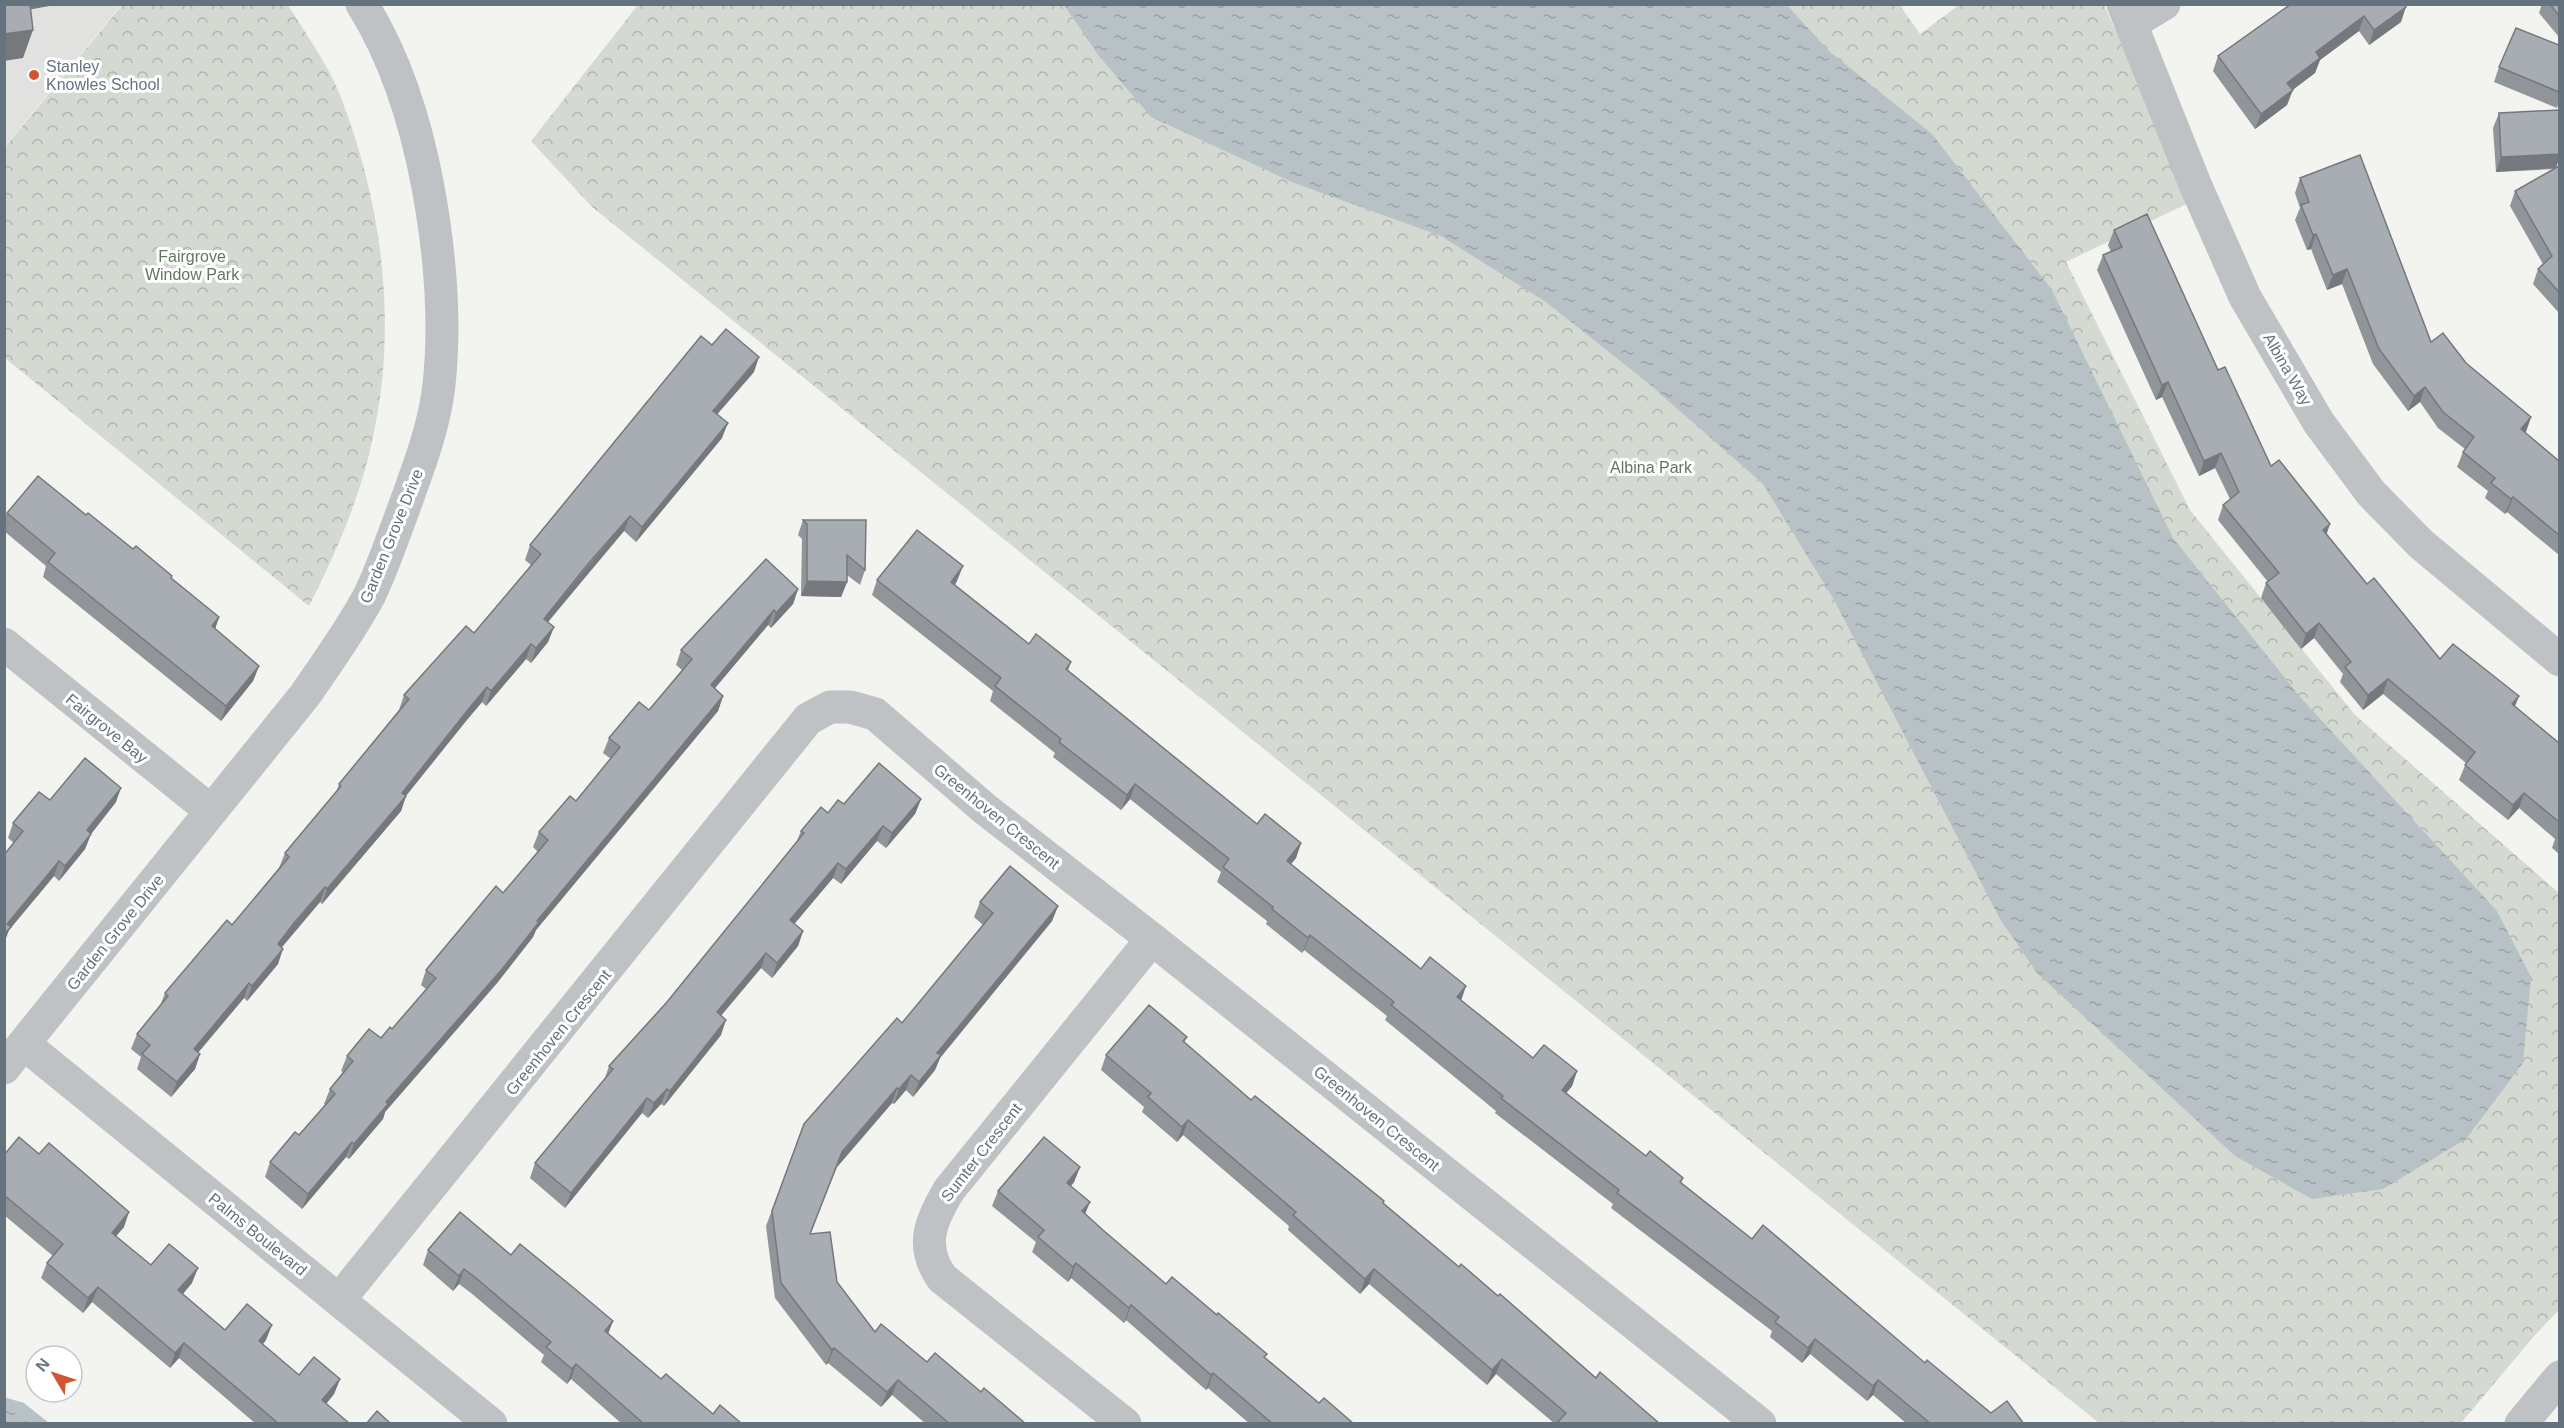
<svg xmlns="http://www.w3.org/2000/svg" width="2564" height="1428" font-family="Arial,sans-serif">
<defs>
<pattern id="park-crowns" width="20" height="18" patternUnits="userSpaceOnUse" patternTransform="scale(1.5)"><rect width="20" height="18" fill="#d4dad1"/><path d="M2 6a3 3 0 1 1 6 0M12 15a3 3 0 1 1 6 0" fill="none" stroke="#b0b5af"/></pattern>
<pattern id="water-ripples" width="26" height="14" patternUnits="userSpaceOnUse" patternTransform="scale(1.5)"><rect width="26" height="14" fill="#b8c2c6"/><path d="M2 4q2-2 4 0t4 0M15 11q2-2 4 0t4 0" fill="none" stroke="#99a2a6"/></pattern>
</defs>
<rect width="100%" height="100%" fill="#f3f3f0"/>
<!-- built -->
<polygon fill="#e1e2e0" points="5,5 121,5 5,146"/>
<!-- park -->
<g fill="url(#park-crowns)">
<polygon points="1899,4 1920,34 1959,5 2104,5 2126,54 2201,197 2066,262 2190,510 2355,715 2559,893 2559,1310 2535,1335 2461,1423 2099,1423 591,206 531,141 638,5"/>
<path d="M122,5H288C305,33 328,64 340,95C382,202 398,324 373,437C361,496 336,553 309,606L5,358V147Z"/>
</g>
<!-- water -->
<g fill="url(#water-ripples)">
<polygon points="1064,5 1787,5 1829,51 1932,134 2052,290 2173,538 2301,698 2497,911 2531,977 2523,1063 2466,1139 2383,1189 2312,1199 2235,1156 2037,973 2000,919 1833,598 1763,484 1648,383 1546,302 1441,236 1294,183 1151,117 1099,56"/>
<polygon points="4,1397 24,1403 49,1423 5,1423"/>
</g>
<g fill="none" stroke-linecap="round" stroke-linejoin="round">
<!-- minor -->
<g stroke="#bfc2c5" stroke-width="33">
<polyline points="2123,4 2195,184 2245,297 2319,423 2371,493 2421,544 2560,660"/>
<polyline points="2131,24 2164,4"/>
<polyline points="4,644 211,811"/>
<polyline points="24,1044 491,1424"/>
<path d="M4,1068L305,695C327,663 351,630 369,596C382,570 391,542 401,516C416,474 434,430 439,385C446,319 440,252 428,187C416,123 397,60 362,4"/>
<polyline points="339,1300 808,719 830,707 850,707 875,714 985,809 1152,939 1760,1424"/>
<path d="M1125,1424L942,1278C919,1246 931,1220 949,1190L1152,939"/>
<polyline points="2521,1424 2560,1377"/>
</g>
</g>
<!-- wall -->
<g fill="#909599">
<polygon points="2291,4 2401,22 2369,45 2359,31 2320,60 2315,73 2292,90 2287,105 2255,129 2213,71 2218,56"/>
<polygon points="2542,4 2559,4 2559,37 2539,13"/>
<polygon points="2559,45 2559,102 2557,108 2494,82 2499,67"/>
<polygon points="2499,113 2559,159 2556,168 2559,166 2559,313 2533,284 2538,269 2543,264 2510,206 2515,191 2555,169 2496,172 2493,128"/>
<polygon points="2300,178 2431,342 2466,363 2531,417 2525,433 2559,461 2559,555 2507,512 2505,514 2485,498 2488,491 2457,467 2463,452 2465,449 2438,428 2420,402 2408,411 2373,364 2342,284 2327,290 2311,249 2307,250 2295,220 2300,208 2295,193"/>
<polygon points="2114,230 2218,370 2271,466 2367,584 2440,659 2519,696 2515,706 2559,743 2559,854 2552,848 2555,839 2519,808 2508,820 2459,780 2466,763 2383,694 2363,710 2340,682 2343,674 2314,638 2301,649 2261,598 2266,583 2268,582 2218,520 2223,505 2230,499 2215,468 2199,476 2162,397 2156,400 2097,270 2103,255 2111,252 2108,245"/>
<polygon points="712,345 754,372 717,414 722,438 636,542 624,531 583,579 548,622 554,627 548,642 531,663 526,659 486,706 482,702 466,721 406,796 401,811 322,904 320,902 289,938 282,947 278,964 247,1001 244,998 198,1053 200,1054 195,1069 171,1097 137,1069 141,1057 131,1049 137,1034 160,1006 165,993 232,925 279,868 285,853 336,793 339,784 399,710 404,695 474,633 531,565 525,560 530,545"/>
<polygon points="7,513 86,515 171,578 219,617 215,629 259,666 253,681 221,721 43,577 46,566 4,531 4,519"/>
<polygon points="803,520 865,570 860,585 847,575 847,582 841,597 801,596 802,539 798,535"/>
<polygon points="877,580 957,581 955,585 1029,644 1071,662 1068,671 1257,824 1301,843 1296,858 1291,864 1533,1058 1577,1071 1572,1086 1566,1093 1646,1156 1683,1178 1681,1183 1752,1239 1925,1363 1991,1413 2024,1424 1907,1424 1873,1395 1867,1401 1810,1354 1802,1363 1770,1337 1772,1331 1611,1208 1613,1204 1495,1113 1496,1111 1385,1020 1387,1016 1304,950 1302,953 1266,924 1267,921 1217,882 1221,872 1130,799 1121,810 1053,757 1055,753 990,701 993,691 872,595"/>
<polygon points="798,589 793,604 771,628 768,625 715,688 723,696 718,711 536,930 533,937 497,983 385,1112 383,1119 349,1159 346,1157 302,1209 265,1177 270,1162 299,1135 326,1105 324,1104 330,1089 343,1072 341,1071 347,1056 381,1038 392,1029 426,989 421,985 426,970 503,893 538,852 533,847 539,832 576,801 611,759 603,753 609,738 649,710 682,670 676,665 681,650"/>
<polygon points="921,799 915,814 886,848 877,841 841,884 833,878 794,924 803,931 798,946 772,978 761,968 721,1016 721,1035 664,1106 661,1104 648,1118 642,1113 565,1208 530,1178 535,1163 604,1081 609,1066 667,1002 796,843 801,831 828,813 844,804"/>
<polygon points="50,800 116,802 91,834 85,849 59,881 54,876 9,930 4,943 4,855 14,843 8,838 13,823"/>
<polygon points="980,902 1058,906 1052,921 940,1058 935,1070 913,1097 906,1090 894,1104 892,1103 837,1167 810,1234 837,1282 875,1332 927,1362 981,1392 1026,1424 926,1424 892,1395 881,1407 828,1363 826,1365 775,1298 766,1226 804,1124 902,1023 983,925 974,917"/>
<polygon points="1187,1037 1184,1043 1251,1100 1384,1201 1383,1204 1459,1267 1498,1296 1596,1378 1660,1424 1555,1424 1496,1374 1487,1385 1369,1284 1360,1294 1288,1230 1289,1226 1183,1135 1177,1142 1142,1112 1144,1107 1101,1070 1106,1055"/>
<polygon points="4,1155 124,1227 116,1236 151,1265 192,1283 183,1294 225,1330 266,1340 263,1344 299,1375 340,1379 334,1394 326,1404 350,1424 256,1424 179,1358 170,1368 92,1302 83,1313 41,1278 47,1263 53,1256 4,1215"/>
<polygon points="1080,1167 1074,1182 1071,1186 1085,1214 1104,1231 1166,1284 1265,1358 1319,1403 1354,1424 1250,1424 1208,1388 1206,1390 1126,1320 1124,1323 1071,1278 1068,1282 1032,1252 1036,1242 992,1206 998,1191"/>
<polygon points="428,1250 511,1255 613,1321 608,1334 661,1379 713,1414 742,1424 622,1424 571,1379 567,1384 541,1362 544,1355 471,1293 459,1284 453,1291 423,1265"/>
</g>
<!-- shaded-wall -->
<g fill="#75797d">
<polygon points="19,4 60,4 17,12"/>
<polygon points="2406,7 2401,22 2369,45 2374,30"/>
<polygon points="2364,16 2359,31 2320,60 2315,73 2282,98 2287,83 2316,52"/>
<polygon points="33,30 23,58 4,61 4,34"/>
<polygon points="2293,90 2287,105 2255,129 2261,114"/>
<polygon points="2559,154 2559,159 2556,168 2496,172 2501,157"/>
<polygon points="2316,234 2311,249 2307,250 2313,235"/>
<polygon points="2347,269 2342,284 2327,290 2333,275"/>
<polygon points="759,357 754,372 707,426 713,411"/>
<polygon points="2168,382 2162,397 2156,400 2162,385"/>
<polygon points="2425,387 2420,402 2408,411 2414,396"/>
<polygon points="2531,417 2526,432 2515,444 2521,429"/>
<polygon points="728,423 722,438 636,542 642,527"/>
<polygon points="2221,453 2215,468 2199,476 2204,461"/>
<polygon points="2513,497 2507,512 2505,514 2511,499"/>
<polygon points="630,516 624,531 538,634 544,619"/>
<polygon points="2330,524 2325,539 2323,530"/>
<polygon points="963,566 957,581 945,597 951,582"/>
<polygon points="807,581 847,582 841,597 801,596"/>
<polygon points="798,589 793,604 771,628 776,613"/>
<polygon points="774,610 768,625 705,700 711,685"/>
<polygon points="219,617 214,632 212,626"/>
<polygon points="2319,623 2314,638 2301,649 2306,634"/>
<polygon points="554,627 548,642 531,663 536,648"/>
<polygon points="531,644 526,659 486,706 491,691"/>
<polygon points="259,666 253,681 221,721 226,706"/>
<polygon points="2388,679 2383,694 2363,710 2368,695"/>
<polygon points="487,687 482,702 466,721 400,803 406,796 401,811 322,904 327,889 471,706"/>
<polygon points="723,696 718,711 536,930 533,937 497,983 385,1112 383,1119 349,1159 354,1144 386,1102"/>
<polygon points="2519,696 2513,711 2512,704"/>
<polygon points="1135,784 1130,799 1121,810 1127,795"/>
<polygon points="121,788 116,802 91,834 85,849 59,881 65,866 87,830"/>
<polygon points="2524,793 2519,808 2508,820 2513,805"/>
<polygon points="921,799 915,814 886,848 892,833"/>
<polygon points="883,826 877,841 841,884 846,869"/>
<polygon points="1301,843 1296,858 1281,876 1287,861"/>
<polygon points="59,861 54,876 9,930 4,943 4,932 7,924"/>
<polygon points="838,863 833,878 785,935 790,920"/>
<polygon points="325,887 320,902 272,959 278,944"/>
<polygon points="1058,906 1052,921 940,1058 935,1070 913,1097 919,1082 937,1053"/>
<polygon points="803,931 798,946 772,978 777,963"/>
<polygon points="1310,935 1304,950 1302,953 1308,938"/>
<polygon points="283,949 278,964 247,1001 252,986"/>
<polygon points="766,953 761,968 711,1027 717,1012"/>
<polygon points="249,983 244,998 188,1064 194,1049"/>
<polygon points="1466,986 1461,1001 1457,997"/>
<polygon points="726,1020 721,1035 664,1106 670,1091"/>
<polygon points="200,1054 195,1069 171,1097 177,1082"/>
<polygon points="1577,1071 1572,1086 1557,1105 1562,1090"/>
<polygon points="911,1075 906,1090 894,1104 899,1089"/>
<polygon points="897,1088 892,1103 837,1167 842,1152"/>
<polygon points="667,1089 661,1104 648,1118 654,1103"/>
<polygon points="647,1098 642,1113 565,1208 571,1193"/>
<polygon points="1188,1120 1183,1135 1177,1142 1182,1127"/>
<polygon points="352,1142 346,1157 302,1209 308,1194"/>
<polygon points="1080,1167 1074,1182 1061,1198 1067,1183"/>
<polygon points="1090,1202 1084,1217 1082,1211"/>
<polygon points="129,1212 124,1227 106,1248 112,1233"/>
<polygon points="1076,1263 1071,1278 1068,1282 1073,1267"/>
<polygon points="198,1268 192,1283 173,1305 178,1290"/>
<polygon points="464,1269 459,1284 453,1291 459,1276"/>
<polygon points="1374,1269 1369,1284 1360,1294 1365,1279"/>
<polygon points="98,1287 92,1302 83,1313 88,1298"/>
<polygon points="1131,1305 1126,1320 1124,1323 1129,1308"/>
<polygon points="613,1321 607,1336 605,1331"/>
<polygon points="272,1325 266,1340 253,1356 259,1341"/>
<polygon points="1815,1339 1810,1354 1802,1363 1808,1348"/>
<polygon points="184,1343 179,1358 170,1368 175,1353"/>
<polygon points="834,1348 828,1363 826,1365 832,1350"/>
<polygon points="1502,1359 1496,1374 1487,1385 1492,1370"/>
<polygon points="576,1364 571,1379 567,1384 572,1369"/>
<polygon points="1213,1373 1208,1388 1206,1390 1211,1375"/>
<polygon points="340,1379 334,1394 317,1415 322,1400"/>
<polygon points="898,1380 892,1395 881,1407 887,1392"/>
<polygon points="1878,1380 1873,1395 1867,1401 1873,1386"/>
</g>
<!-- building -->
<g fill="#a7adb2" stroke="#75797d" stroke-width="1.5">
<polygon points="4,4 30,4 33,30 4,34"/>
<polygon points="2291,4 2405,4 2406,7 2374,30 2364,16 2316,52 2320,58 2287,83 2293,90 2261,114 2218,56"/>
<polygon points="2550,4 2559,4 2559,16"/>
<polygon points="2516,28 2559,45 2559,92 2499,67"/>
<polygon points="2559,110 2559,154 2501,157 2499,113"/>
<polygon points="2360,155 2431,342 2443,333 2466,363 2531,417 2521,429 2559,461 2559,535 2513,497 2511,499 2491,483 2495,478 2463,452 2474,437 2443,412 2425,387 2414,396 2379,349 2347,269 2333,275 2316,234 2313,235 2301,205 2309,202 2300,178"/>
<polygon points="2559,166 2559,292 2538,269 2552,256 2515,191"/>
<polygon points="2147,214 2218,370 2225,367 2271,466 2279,460 2330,524 2323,530 2367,584 2374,578 2440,659 2453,644 2519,696 2512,704 2559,743 2559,822 2524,793 2513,805 2465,765 2475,752 2388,679 2368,695 2345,667 2351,662 2319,623 2306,634 2266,583 2279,573 2223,505 2239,492 2221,453 2204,461 2168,382 2162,385 2103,255 2122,247 2114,230"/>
<polygon points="726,329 759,357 713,411 728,423 642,527 630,516 588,564 544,619 554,627 536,648 531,644 491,691 487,687 471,706 402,793 406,796 327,889 325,887 294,923 278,944 283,949 252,986 249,983 194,1049 200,1054 177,1082 142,1054 150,1045 137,1034 168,996 165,993 227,920 232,925 289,857 285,853 341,786 339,784 409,699 404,695 466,626 474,633 541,554 530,545 701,336 712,345"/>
<polygon points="38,476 86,515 88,513 133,549 136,546 172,576 171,578 219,617 212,626 259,666 226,706 48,562 55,553 7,513"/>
<polygon points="803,520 866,520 865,570 847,555 847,582 807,581 807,524"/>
<polygon points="917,530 963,566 951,582 1029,644 1036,634 1071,662 1066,669 1257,824 1265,814 1301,843 1287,861 1421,969 1430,957 1466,986 1457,997 1533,1058 1544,1045 1577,1071 1562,1090 1646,1156 1650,1151 1683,1178 1680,1182 1752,1239 1763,1225 1925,1363 1927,1360 1991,1413 2007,1401 2024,1424 1931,1424 1878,1380 1873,1386 1815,1339 1808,1348 1775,1322 1779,1317 1617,1193 1619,1190 1501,1098 1503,1096 1391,1005 1394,1002 1310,935 1308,938 1272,909 1273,907 1223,867 1229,859 1135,784 1127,795 1059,742 1061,739 995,686 1001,678 877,580"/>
<polygon points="766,559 798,589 776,613 774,610 711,685 723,696 537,921 539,922 503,968 386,1102 388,1104 354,1144 352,1142 308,1194 270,1162 295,1132 299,1135 335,1094 330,1089 353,1061 347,1056 369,1029 381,1038 390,1027 392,1029 436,978 426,970 496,886 503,893 548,840 539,832 570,796 576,801 620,747 609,738 639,702 649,710 692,659 681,650"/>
<polygon points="85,758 121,788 87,830 91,834 65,866 59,861 7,924 11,927 4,934 4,855 23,831 13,823 39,792 50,800"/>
<polygon points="879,763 921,799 892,833 883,826 846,869 838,863 790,920 803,931 777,963 766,953 717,1012 726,1020 670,1091 667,1089 654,1103 647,1098 571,1193 535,1163 613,1069 609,1066 667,1002 804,833 801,831 821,807 828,813 838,800 844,804"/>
<polygon points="1010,866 1058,906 937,1053 941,1055 919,1082 911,1075 899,1089 897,1088 842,1152 810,1234 830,1232 837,1282 875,1332 881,1324 927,1362 935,1353 981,1392 984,1388 1026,1424 950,1424 898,1380 887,1392 834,1348 832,1350 781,1283 772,1211 804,1124 897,1018 902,1023 993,913 980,902"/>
<polygon points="1149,1005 1187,1037 1183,1041 1251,1100 1255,1096 1384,1201 1383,1203 1459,1267 1461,1264 1498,1296 1500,1294 1596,1378 1600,1372 1660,1424 1560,1424 1558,1422 1566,1413 1502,1359 1492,1370 1374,1269 1365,1279 1293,1215 1296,1212 1188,1120 1182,1127 1148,1097 1151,1093 1106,1055"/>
<polygon points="19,1137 39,1154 49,1143 129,1212 112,1233 151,1265 169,1244 198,1268 178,1290 225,1330 247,1304 272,1325 259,1341 299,1375 314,1357 340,1379 322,1400 350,1424 279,1424 184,1343 175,1353 98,1287 88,1298 47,1263 63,1244 4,1195 4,1155"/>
<polygon points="1044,1137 1080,1167 1067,1183 1090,1202 1082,1211 1104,1231 1166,1284 1172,1277 1217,1315 1218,1313 1267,1354 1264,1357 1319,1403 1324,1398 1354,1424 1273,1424 1213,1373 1211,1375 1131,1305 1129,1308 1076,1263 1073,1267 1038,1237 1044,1230 998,1191"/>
<polygon points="460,1212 511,1255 520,1244 575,1289 613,1321 605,1331 661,1379 666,1374 713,1414 720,1405 742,1424 644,1424 576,1364 572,1369 546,1347 551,1342 476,1278 464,1269 459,1276 428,1250"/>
<polygon points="377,1411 391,1424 366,1424"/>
</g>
<!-- markers -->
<circle fill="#d05532" stroke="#fff" stroke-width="2" cx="34" cy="75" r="6"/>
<g text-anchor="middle" stroke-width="6" stroke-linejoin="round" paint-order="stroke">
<!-- poi labels -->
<g font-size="16" fill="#65737e" stroke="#fff" text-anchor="start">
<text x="46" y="72">Stanley<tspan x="46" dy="18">Knowles School</tspan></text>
</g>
<!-- park labels -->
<g font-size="16" fill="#677663" stroke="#fff">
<text x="192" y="262">Fairgrove<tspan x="192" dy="18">Window Park</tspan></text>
<text x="1651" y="473">Albina Park</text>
</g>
<!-- street labels -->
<g font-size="16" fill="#65737e" stroke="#fff">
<text transform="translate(2288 369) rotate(60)" y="6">Albina Way</text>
<text transform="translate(391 536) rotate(-68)" y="6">Garden Grove Drive</text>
<text transform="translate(107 728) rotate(39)" y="6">Fairgrove Bay</text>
<text transform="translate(997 816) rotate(39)" y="6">Greenhoven Crescent</text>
<text transform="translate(115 932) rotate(-51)" y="6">Garden Grove Drive</text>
<text transform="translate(558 1032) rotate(-51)" y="6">Greenhoven Crescent</text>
<text transform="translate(1377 1118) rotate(39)" y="6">Greenhoven Crescent</text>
<text transform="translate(981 1152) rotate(-52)" y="6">Sumter Crescent</text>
<text transform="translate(258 1234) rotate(39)" y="6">Palms Boulevard</text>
</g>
</g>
<!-- border -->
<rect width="2564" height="1428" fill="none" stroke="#65737e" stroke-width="12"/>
<!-- north arrow -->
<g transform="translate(54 1374) rotate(309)"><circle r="28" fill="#ffffff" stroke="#c1c7cb" stroke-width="1.5"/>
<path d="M0-4.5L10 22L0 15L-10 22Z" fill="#d05532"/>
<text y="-9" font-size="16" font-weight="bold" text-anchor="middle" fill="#65737e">N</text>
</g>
</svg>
